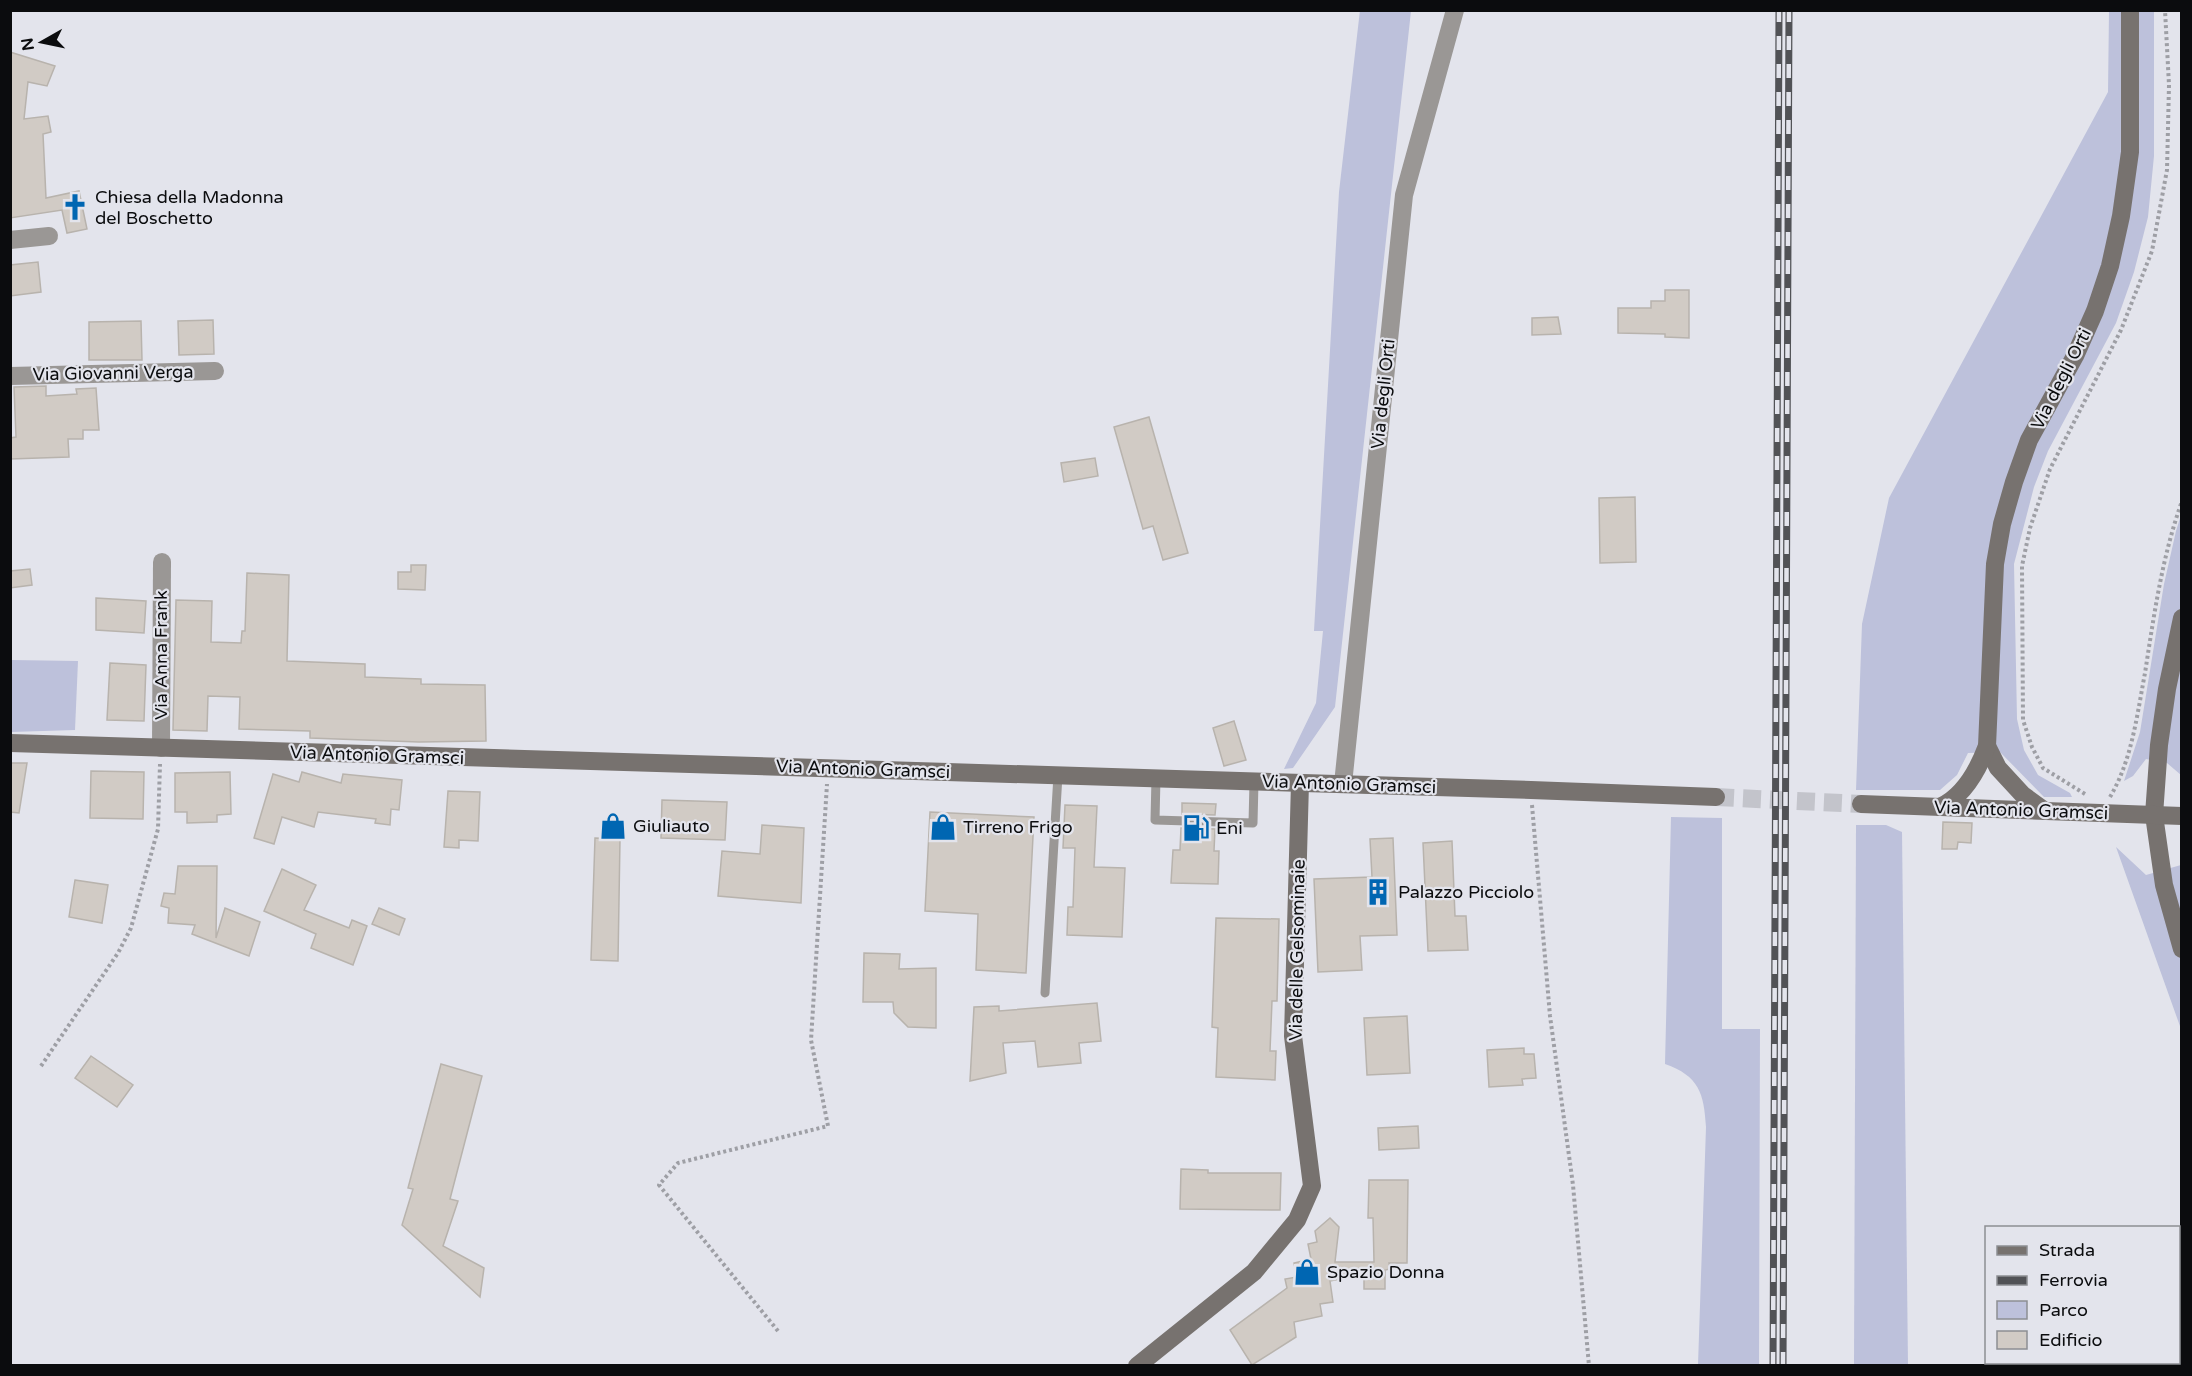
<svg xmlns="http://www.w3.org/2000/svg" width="2192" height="1376" font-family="'Varela Round',sans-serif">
<rect width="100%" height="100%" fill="#e3e4ec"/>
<!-- green -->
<g fill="#bdc1db">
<polygon points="1360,10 1411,11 1335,707 1293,768 1284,769 1316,703 1323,631 1314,631 1339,192"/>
<polygon points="2109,11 2154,11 2154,156 2148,217 2134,272 2116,323 2048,451 2034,487 2014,564 2017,719 2024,750 2038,775 2070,793 2072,797 2044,797 2000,752 1968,753 1957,775 1940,790 1856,790 1862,624 1889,498 2108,92"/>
<polygon points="2181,515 2181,775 2167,763 2146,759 2133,776 2124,781 2140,732 2164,584 2176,531"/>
<polygon points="11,660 78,661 75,730 11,732"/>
<path d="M1671,817L1722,818V1029H1760L1759,1365H1698L1706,1127C1704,1093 1699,1076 1665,1064Z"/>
<polygon points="1856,825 1886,825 1902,832 1908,1365 1854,1365"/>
<polygon points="2116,847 2146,875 2181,865 2181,1029"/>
</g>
<!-- building -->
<g fill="#d1cbc5" stroke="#b8b3ad" stroke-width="1.5">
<polygon points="10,52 55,66 47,86 28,82 24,119 48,116 51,132 43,134 46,198 79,191 87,229 67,233 62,210 10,218"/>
<polygon points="38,262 41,292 10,296 10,265"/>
<polygon points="1665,290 1689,290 1689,338 1665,337 1665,334 1618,333 1618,308 1651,308 1651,301 1665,301"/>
<polygon points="1558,317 1561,334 1532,335 1532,318"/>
<polygon points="213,320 214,354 179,355 178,321"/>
<polygon points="141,321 142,360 89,360 89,322"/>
<polygon points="46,386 46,396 77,394 76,389 96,388 99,430 83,430 83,439 68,439 69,457 10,459 10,438 16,437 14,387"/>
<polygon points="1149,417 1188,553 1163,560 1153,526 1143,529 1114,427"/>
<polygon points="1095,458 1098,476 1064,482 1061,463"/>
<polygon points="1635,497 1636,562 1600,563 1599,498"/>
<polygon points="411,565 426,565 425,590 398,589 398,572 411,572"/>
<polygon points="30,569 32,585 10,588 10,571"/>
<polygon points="247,573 289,575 287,661 365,664 365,677 421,679 421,684 485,685 486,741 419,742 310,738 310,731 239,729 240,697 208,696 207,731 173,730 176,600 212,601 211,642 241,643 242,631 245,631"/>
<polygon points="96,598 146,601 144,633 96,630"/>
<polygon points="110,663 146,665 144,721 107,720"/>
<polygon points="1234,721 1246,760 1224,766 1213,728"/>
<polygon points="10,763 27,763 19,813 10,812"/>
<polygon points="91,771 144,772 143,819 90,818"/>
<polygon points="230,772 231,814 217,815 217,822 187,823 187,812 175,812 175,773"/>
<polygon points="302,772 341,783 343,774 402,780 399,810 391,809 390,825 375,823 376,819 318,812 314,827 282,817 274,844 254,838 273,774 299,782"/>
<polygon points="448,791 480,792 478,841 459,840 459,848 444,847"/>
<polygon points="662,800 727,802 725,840 661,838"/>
<polygon points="1182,803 1216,804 1215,815 1182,814"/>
<polygon points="1065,805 1097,806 1094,867 1125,868 1122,937 1067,935 1068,907 1073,907 1075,848 1063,848"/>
<polygon points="930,812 1034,817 1026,973 976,970 978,914 925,911"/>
<polygon points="1943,822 1972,823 1971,843 1958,842 1957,849 1942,849"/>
<polygon points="762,825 804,828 801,903 718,896 722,851 760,854"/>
<polygon points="1181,828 1215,829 1214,851 1219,851 1218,884 1171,883 1173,850 1180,850"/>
<polygon points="595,838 620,839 618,961 591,960"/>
<polygon points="1393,838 1397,935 1360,936 1362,970 1318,972 1314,879 1372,877 1370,839"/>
<polygon points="1452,841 1455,916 1466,916 1468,950 1428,951 1423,843"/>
<polygon points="178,866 217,866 216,938 225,908 260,922 249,956 192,934 195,925 168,923 169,908 161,906 164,893 175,894"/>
<polygon points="282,869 316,885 304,910 349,928 352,920 367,926 353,965 311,948 316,934 264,911"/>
<polygon points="75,880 108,885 102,923 69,917"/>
<polygon points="379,908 405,919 399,935 372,924"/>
<polygon points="1216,918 1279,919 1277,1001 1272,1001 1270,1051 1276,1051 1275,1080 1216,1077 1218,1028 1212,1027"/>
<polygon points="864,953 900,954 899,969 936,968 936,1028 908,1027 894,1013 893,1002 863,1002"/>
<polygon points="1097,1003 1101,1041 1079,1043 1081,1063 1038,1067 1035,1041 1003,1043 1006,1073 970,1081 974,1007 999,1006 999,1011"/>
<polygon points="1407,1016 1410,1073 1367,1075 1364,1018"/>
<polygon points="1524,1048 1524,1054 1534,1054 1536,1078 1522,1079 1523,1085 1489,1087 1487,1050"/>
<polygon points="91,1056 133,1085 117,1107 75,1078"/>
<polygon points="441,1064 482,1076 450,1199 458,1201 443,1246 484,1268 480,1297 402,1225 413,1189 408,1188"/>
<polygon points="1418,1126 1419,1148 1379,1150 1378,1128"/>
<polygon points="1181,1169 1208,1170 1208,1173 1281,1173 1280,1210 1180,1209"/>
<polygon points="1369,1180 1408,1180 1407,1263 1389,1263 1390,1269 1385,1270 1385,1289 1364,1289 1364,1274 1330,1281 1333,1302 1320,1304 1322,1316 1294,1322 1296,1337 1252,1365 1230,1330 1287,1288 1285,1279 1297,1277 1294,1263 1311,1259 1308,1244 1317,1242 1315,1231 1330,1218 1339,1227 1335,1262 1374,1262 1373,1218 1368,1218"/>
</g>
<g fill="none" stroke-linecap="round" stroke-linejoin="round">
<!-- secondary-tunnel -->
<polyline stroke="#c3c4cb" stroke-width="18" stroke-dasharray="18 9" stroke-linecap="butt" points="1716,797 1861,804"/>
<!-- path -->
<g stroke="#9e9fa5" stroke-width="4" stroke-dasharray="3 3" stroke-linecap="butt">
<polyline points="2085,794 2043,768 2032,747 2023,720 2022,566 2030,528 2050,469 2121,330 2152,251 2167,170 2169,85 2165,10"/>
<path d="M2110,797C2132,760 2137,715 2145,673C2154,615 2162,557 2182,501"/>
<polyline points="1532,805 1550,1016 1573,1185 1589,1366"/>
<polyline points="41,1066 118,953 131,928 158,829 160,764"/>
<polyline points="778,1331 659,1185 678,1163 828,1126 811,1040 827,784"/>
</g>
<!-- lane -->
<g stroke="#9a9795" stroke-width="9">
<polyline points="1156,778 1155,820 1253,823 1254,782"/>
<polyline points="1045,993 1058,775"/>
</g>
<!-- street -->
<g stroke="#9a9795" stroke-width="18">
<polyline points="10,240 49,236"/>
<polyline points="10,376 215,371"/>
<polyline points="161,748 162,562"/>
<polyline points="1343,784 1404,195 1455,10"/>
</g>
<!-- secondary -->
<g stroke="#77726f" stroke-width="18">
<polyline points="2182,618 2167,689 2159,745 2154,815 2164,885 2182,949"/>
<polyline points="10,743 1531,790 1716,797"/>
<polyline points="1987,746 1998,768 2023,795 2045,811"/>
<polyline points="1861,804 2182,816"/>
<path d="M1940,807C1964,796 1978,770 1987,746L1995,564L2002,524L2014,482L2029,440L2075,356L2095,311L2110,266L2121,216L2130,152V10"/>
<polyline points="1137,1366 1254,1272 1297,1220 1312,1186 1293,1036 1300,783"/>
</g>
<defs>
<g id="rail">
<polyline points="1773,1366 1779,10"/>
<polyline points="1783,1366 1789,10"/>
</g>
</defs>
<!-- rail casing -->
<use href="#rail" stroke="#515256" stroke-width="7"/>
<!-- rail -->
<use href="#rail" stroke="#e3e4ec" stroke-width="4.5" stroke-dasharray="14" stroke-linecap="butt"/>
</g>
<!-- icons -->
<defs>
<symbol id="church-bare" viewBox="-9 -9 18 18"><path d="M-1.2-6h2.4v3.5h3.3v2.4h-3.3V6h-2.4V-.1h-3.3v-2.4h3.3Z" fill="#0066b2" stroke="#e3e4ec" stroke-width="2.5" paint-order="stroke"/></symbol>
<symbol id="shop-bare" viewBox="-9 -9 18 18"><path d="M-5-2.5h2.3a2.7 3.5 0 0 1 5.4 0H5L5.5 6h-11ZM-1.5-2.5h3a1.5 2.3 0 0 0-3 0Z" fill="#0066b2" stroke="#e3e4ec" stroke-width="2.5" paint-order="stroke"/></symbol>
<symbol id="fuel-bare" viewBox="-9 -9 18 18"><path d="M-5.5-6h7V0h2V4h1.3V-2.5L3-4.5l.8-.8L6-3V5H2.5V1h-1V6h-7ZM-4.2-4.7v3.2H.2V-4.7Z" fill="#0066b2" stroke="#e3e4ec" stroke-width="2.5" paint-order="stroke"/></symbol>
<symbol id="building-bare" viewBox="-9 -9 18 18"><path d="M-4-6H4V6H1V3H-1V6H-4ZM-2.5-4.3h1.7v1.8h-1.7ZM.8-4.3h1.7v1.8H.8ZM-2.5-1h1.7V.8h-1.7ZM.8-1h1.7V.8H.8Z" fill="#0066b2" stroke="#e3e4ec" stroke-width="2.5" paint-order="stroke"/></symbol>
</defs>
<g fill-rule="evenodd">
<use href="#church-bare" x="56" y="188" width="38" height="38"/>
<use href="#shop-bare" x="594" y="807" width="38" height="38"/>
<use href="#shop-bare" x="924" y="808" width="38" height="38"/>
<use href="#fuel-bare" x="1177" y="809" width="38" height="38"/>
<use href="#building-bare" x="1359" y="873" width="38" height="38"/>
<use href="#shop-bare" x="1288" y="1253" width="38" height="38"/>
</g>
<g text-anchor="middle" stroke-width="4.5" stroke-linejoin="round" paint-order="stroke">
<!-- poi labels -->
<g font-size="18" fill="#0b0c0e" stroke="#e3e4ec" text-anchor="start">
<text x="95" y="203">Chiesa della Madonna<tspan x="95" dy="21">del Boschetto</tspan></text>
<text x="633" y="832">Giuliauto</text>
<text x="963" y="833">Tirreno Frigo</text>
<text x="1216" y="834">Eni</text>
<text x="1398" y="898">Palazzo Picciolo</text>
<text x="1327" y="1278">Spazio Donna</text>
</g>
<!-- street labels -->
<g font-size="18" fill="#0b0c0e" stroke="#e3e4ec">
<text transform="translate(113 373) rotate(-1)" y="6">Via Giovanni Verga</text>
<text transform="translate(2061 379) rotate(-63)" y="6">Via degli Orti</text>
<text transform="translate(1383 394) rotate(-84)" y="6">Via degli Orti</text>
<text transform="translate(161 655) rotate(-90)" y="6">Via Anna Frank</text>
<text transform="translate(377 755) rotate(2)" y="6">Via Antonio Gramsci</text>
<text transform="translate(863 769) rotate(2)" y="6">Via Antonio Gramsci</text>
<text transform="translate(1349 784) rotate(2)" y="6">Via Antonio Gramsci</text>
<text transform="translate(2021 810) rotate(2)" y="6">Via Antonio Gramsci</text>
<text transform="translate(1297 950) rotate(-89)" y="6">Via delle Gelsominaie</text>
</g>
</g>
<!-- border -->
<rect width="2192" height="1376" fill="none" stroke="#0b0c0e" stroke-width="24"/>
<!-- legend -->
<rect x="1985" y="1226" width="195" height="138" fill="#e3e4ec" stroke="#8d8e93" stroke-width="1.5"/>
<rect x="1997" y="1246" width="30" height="9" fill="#77726f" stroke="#8d8e93" stroke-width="1.5"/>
<text x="2039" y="1256" font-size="18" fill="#0b0c0e">Strada</text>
<rect x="1997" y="1276" width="30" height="9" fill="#515256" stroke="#8d8e93" stroke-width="1.5"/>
<text x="2039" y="1286" font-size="18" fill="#0b0c0e">Ferrovia</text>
<rect x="1997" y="1301" width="30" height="18" fill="#bdc1db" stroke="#8d8e93" stroke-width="1.5"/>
<text x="2039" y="1316" font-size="18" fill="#0b0c0e">Parco</text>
<rect x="1997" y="1331" width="30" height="18" fill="#d1cbc5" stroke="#8d8e93" stroke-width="1.5"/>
<text x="2039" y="1346" font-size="18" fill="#0b0c0e">Edificio</text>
<!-- north arrow -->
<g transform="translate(42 42) rotate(261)" stroke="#e3e4ec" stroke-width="4.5" paint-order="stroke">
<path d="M0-4.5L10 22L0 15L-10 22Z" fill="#0b0c0e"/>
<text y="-9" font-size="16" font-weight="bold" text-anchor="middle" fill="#0b0c0e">N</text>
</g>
</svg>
